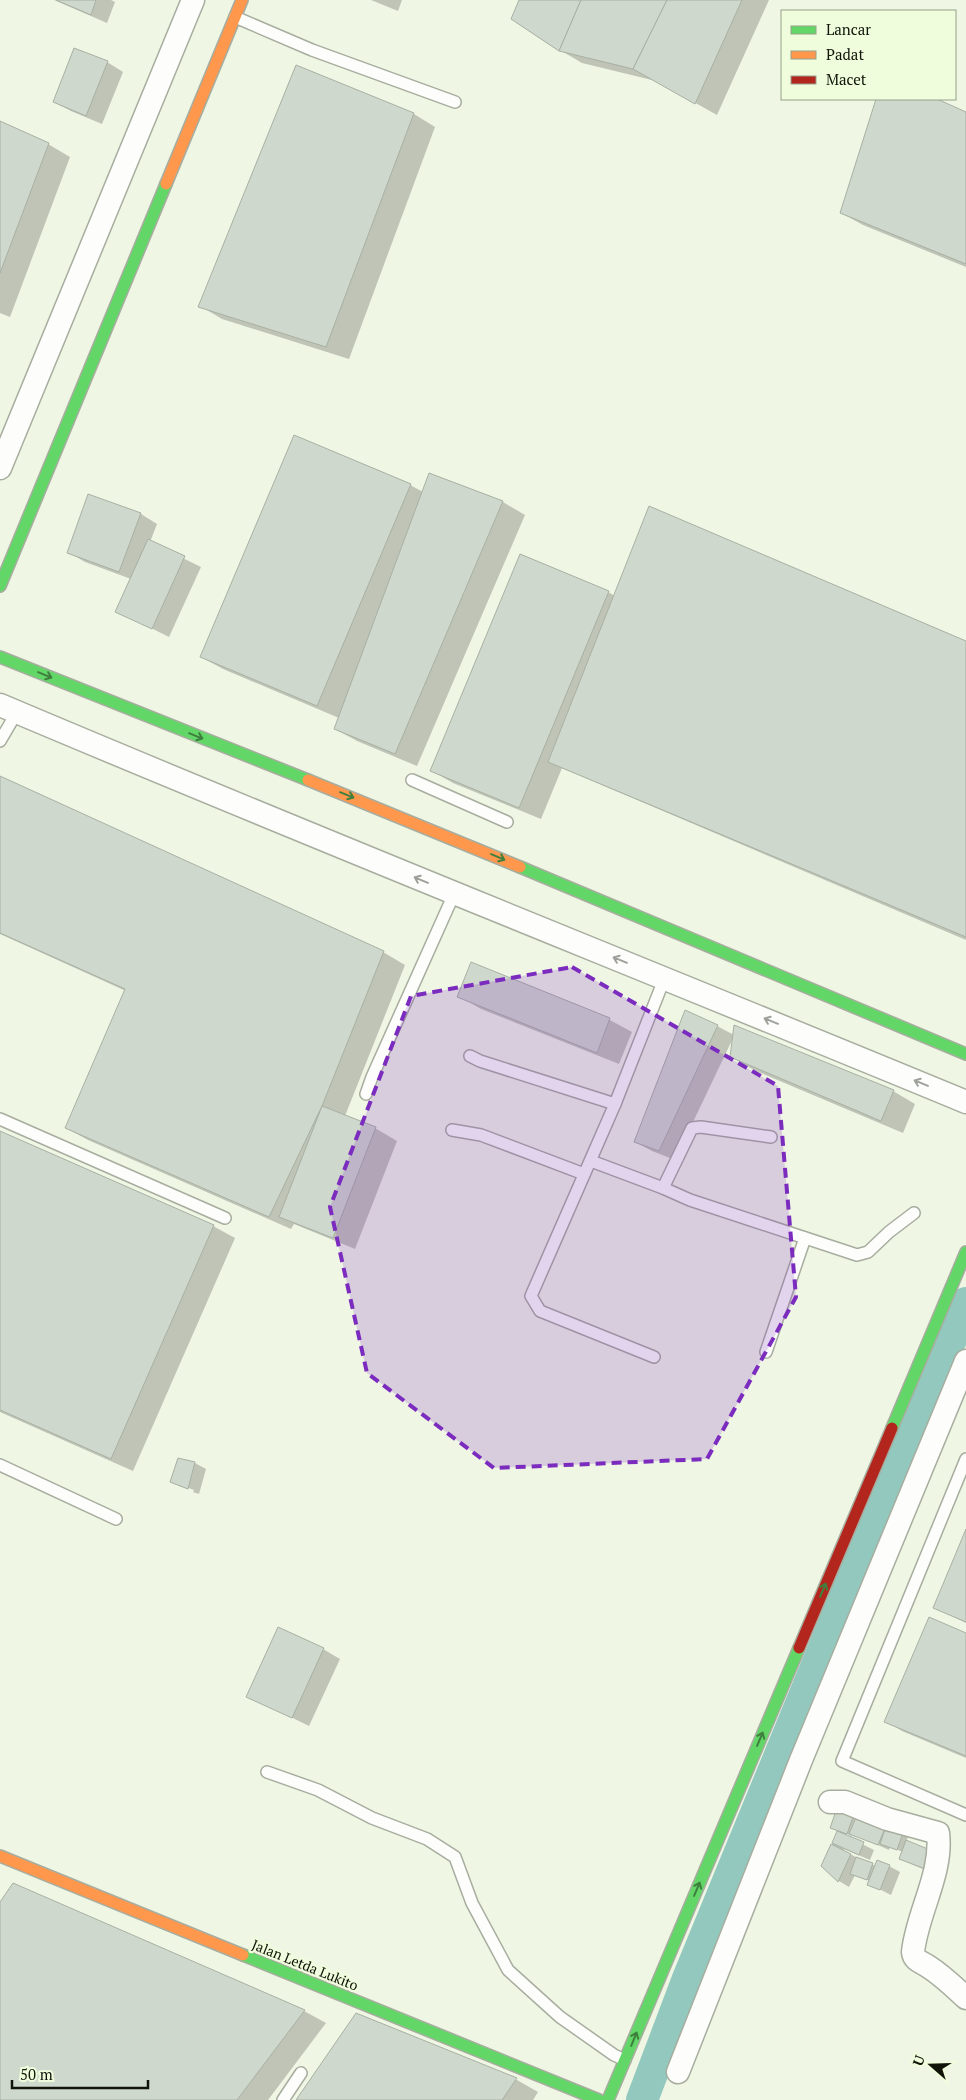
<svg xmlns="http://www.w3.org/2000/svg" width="966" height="2100" font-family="'PT Serif',serif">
<rect width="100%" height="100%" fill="#eff6e4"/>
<!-- shadow -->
<g fill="#0003">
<polygon points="54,0 111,0 115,2 107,23"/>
<polygon points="371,0 402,0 398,11"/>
<polygon points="520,0 769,0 717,115 656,81 582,63 560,50"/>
<polygon points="107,62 123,72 102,124 71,111 54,102"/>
<polygon points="296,66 414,114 435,127 349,359 222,319 200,306"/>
<polygon points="878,99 934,99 966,114 966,267 863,225 841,213"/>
<polygon points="0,122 48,144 70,157 10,317 0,313"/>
<polygon points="429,474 503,502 525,515 417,766 357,741 335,729 339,718 223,669 201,657 410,485 423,492"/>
<polygon points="89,496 141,514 157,524 150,542 201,567 169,637 117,611 131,579 85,562 68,552"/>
<polygon points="608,592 615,596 966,642 966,940 562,768 541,819 453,783 432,771"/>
<polygon points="0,778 383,952 405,965 345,1116 375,1128 397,1141 355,1249 294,1224 291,1229 88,1140 66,1128 126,991 0,934"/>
<polygon points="472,964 610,1020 632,1032 619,1064 481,1009 459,996"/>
<polygon points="717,1026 734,1035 893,1091 915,1104 903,1133 754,1070 731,1057 734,1036 675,1160 652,1151 635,1142"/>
<polygon points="0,1132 213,1226 235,1238 133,1471 0,1412"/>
<polygon points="179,1459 195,1463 206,1469 199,1494 193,1492 194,1490 181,1485 181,1487 172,1481"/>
<polygon points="966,1532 966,1623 934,1607"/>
<polygon points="966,1634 966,1758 902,1731 886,1721"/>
<polygon points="323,1649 340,1659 309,1726 248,1696"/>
<polygon points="837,1812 908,1837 906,1842 939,1876 900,1859 903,1852 890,1847 889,1850 853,1834 852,1836 845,1833 844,1835 874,1850 870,1860 844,1849 843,1851 876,1866 889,1866 900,1872 891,1895 869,1884 870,1881 855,1875 849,1887 839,1881 822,1865 839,1831 831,1827"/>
<polygon points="0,1904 304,2011 326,2023 268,2100 0,2100"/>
<polygon points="517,2080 538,2092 533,2100 298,2100"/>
</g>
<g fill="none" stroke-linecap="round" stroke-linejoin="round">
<!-- river -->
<polyline stroke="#92c8be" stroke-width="32" points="642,2100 689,1976 966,1303"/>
</g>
<!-- building -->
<g fill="#cfd8cc" stroke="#a8b0a4">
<polygon points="56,0 96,0 91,15"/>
<polygon points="519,0 581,0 559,51 511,19"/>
<polygon points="581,0 667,0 633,69 559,51"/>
<polygon points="667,0 742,0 695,104 633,69"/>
<polygon points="74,48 108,61 86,116 53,102"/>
<polygon points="296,65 414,113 326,347 198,307"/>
<polygon points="876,99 937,99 966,112 966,264 840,213"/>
<polygon points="0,121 49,143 0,273"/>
<polygon points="294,435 411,484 317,706 200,657"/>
<polygon points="429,473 503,501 395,754 334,729"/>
<polygon points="88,494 141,513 119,572 67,553"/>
<polygon points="649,506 966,641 966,937 548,762"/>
<polygon points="148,539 185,556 152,629 115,612"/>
<polygon points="520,554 609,591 519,808 430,771"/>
<polygon points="0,776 384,951 322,1106 269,1217 65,1128 125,989 0,933"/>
<polygon points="471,962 610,1018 597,1053 457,997"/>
<polygon points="685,1010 718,1025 659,1151 634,1142"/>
<polygon points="734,1025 894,1090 881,1121 730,1057"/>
<polygon points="322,1106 376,1127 333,1238 279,1217"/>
<polygon points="0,1131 214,1225 111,1459 0,1410"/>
<polygon points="178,1458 195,1462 188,1489 170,1482"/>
<polygon points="966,1529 966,1622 933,1608"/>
<polygon points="929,1617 966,1633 966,1756 884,1722"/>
<polygon points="278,1627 324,1648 292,1718 246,1697"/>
<polygon points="836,1811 853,1817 847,1834 830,1828"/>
<polygon points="857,1815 886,1826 878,1845 849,1834"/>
<polygon points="886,1826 903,1833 897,1850 880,1844"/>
<polygon points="837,1831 864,1842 859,1855 832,1843"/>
<polygon points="906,1840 935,1852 928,1870 899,1859"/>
<polygon points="831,1844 851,1854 838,1882 821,1866"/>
<polygon points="856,1857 873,1863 867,1880 850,1874"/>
<polygon points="877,1860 890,1865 880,1890 867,1885"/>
<polygon points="13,1883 305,2010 237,2100 0,2100 0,1902"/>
<polygon points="356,2013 517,2078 502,2100 296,2100"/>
</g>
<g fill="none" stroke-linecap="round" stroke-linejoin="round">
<defs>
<g id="lane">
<polyline points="235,17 312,50 455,102"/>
<polyline points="0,741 17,712"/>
<polyline points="412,780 507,822"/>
<polyline points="470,1056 480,1061 615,1104"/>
<polyline points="366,1094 372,1077 454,894"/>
<polyline points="0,1119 225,1218"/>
<polyline points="452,1130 481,1135 584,1174"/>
<polyline points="591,1161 663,1188 690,1200 857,1255 868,1252 889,1232 914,1213"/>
<polyline points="663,1188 692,1128 701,1127 771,1137"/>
<polyline points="766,1352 805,1238"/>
<polyline points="654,1357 540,1311 531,1296 615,1104 665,977"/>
<polyline points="966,1459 842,1761 966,1815"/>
<polyline points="0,1465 116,1519"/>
<polyline points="267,1772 318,1790 372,1818 427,1839 455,1857 472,1903 508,1970 560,2017 614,2055 625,2060"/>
<polyline points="283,2100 301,2073"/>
</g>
<g id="street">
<polyline points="0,468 193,0"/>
<path d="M0,705C321,841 644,969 966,1102"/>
<path d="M830,1802H845L887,1819L938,1833C943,1873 917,1913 913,1952C914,1961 922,1962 929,1967C943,1976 954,1987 966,1998"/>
<polyline points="678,2072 801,1760 966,1361"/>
</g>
<g id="fast">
<polyline points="0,586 166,184"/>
<polyline points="0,657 308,780"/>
<polyline points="520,867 966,1054"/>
<polyline points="892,1428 966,1252"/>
<polyline points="243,1955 599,2100"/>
<polyline points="608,2100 799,1648"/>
</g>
<g id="slow">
<polyline points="166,184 242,0"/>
<polyline points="308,780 520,867"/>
<polyline points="0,1856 243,1955"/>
</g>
<polyline id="jam" points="799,1648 892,1428"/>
</defs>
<!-- lane casing -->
<use href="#lane" stroke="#a7ad9f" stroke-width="14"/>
<!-- street casing -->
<use href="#street" stroke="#a7ad9f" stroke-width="25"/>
<!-- fast casing -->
<use href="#fast" stroke="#a7ad9f" stroke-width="14"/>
<!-- slow casing -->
<use href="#slow" stroke="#a7ad9f" stroke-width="14"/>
<!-- jam casing -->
<use href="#jam" stroke="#a7ad9f" stroke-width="14"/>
<!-- lane -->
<use href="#lane" stroke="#fdfefb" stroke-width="11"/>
<!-- street -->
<use href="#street" stroke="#fdfefb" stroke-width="22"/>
<!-- fast -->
<use href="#fast" stroke="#63d668" stroke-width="11"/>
<!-- slow -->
<use href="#slow" stroke="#ff974d" stroke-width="11"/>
<!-- jam -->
<use href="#jam" stroke="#b3261e" stroke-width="11"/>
</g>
<!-- one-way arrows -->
<defs><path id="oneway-shaft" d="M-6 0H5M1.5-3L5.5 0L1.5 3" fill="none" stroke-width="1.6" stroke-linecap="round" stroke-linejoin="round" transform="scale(1.25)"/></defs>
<g stroke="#3e7f3d">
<use href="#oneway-shaft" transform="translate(45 675) rotate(22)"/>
<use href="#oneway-shaft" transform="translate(196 736) rotate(22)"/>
<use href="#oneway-shaft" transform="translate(347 795) rotate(22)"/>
<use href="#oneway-shaft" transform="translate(498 857) rotate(23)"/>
<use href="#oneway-shaft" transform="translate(823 1590) rotate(-67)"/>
<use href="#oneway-shaft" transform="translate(760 1739) rotate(-67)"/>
<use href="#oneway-shaft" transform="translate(697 1889) rotate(-67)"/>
<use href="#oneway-shaft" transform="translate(634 2039) rotate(-68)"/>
</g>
<g stroke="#9ea09a">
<use href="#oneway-shaft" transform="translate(421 880) rotate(-157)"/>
<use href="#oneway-shaft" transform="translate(620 960) rotate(-158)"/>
<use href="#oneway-shaft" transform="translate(771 1021) rotate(-158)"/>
<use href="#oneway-shaft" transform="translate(921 1083) rotate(-158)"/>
</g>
<!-- marked area -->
<path fill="#7b2cbf" fill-opacity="0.2" stroke="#7b2cbf" stroke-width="4" stroke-dasharray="10 6" stroke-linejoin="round" d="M572,967L778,1086L796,1297L707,1459L494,1468L367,1373L330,1207L411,996Z"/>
<g text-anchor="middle" stroke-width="4.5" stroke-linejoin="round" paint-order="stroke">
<!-- street labels -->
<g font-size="14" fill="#101409" stroke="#f0fddd">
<text transform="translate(305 1965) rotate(22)" y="5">Jalan Letda Lukito</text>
</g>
</g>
<!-- legend -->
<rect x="781" y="10" width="175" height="90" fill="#f0fddd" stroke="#96a088"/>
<rect x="791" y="26" width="25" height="8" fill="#63d668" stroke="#96a088"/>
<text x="826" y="35" font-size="15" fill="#101409">Lancar</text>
<rect x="791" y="51" width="25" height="8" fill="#ff974d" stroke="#96a088"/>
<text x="826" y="60" font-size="15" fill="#101409">Padat</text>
<rect x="791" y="76" width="25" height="8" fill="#b3261e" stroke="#96a088"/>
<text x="826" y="85" font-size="15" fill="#101409">Macet</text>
<!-- north arrow -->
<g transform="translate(931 2065) rotate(290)" stroke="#f0fddd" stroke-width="4" paint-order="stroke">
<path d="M0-4L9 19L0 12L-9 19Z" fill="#101409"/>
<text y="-8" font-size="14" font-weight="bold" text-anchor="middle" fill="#101409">U</text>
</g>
<!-- scale -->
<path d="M12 2080v8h136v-8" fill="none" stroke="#101409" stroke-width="2.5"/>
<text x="20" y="2080" font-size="15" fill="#101409" stroke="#f0fddd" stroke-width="4" paint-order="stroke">50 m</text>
</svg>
